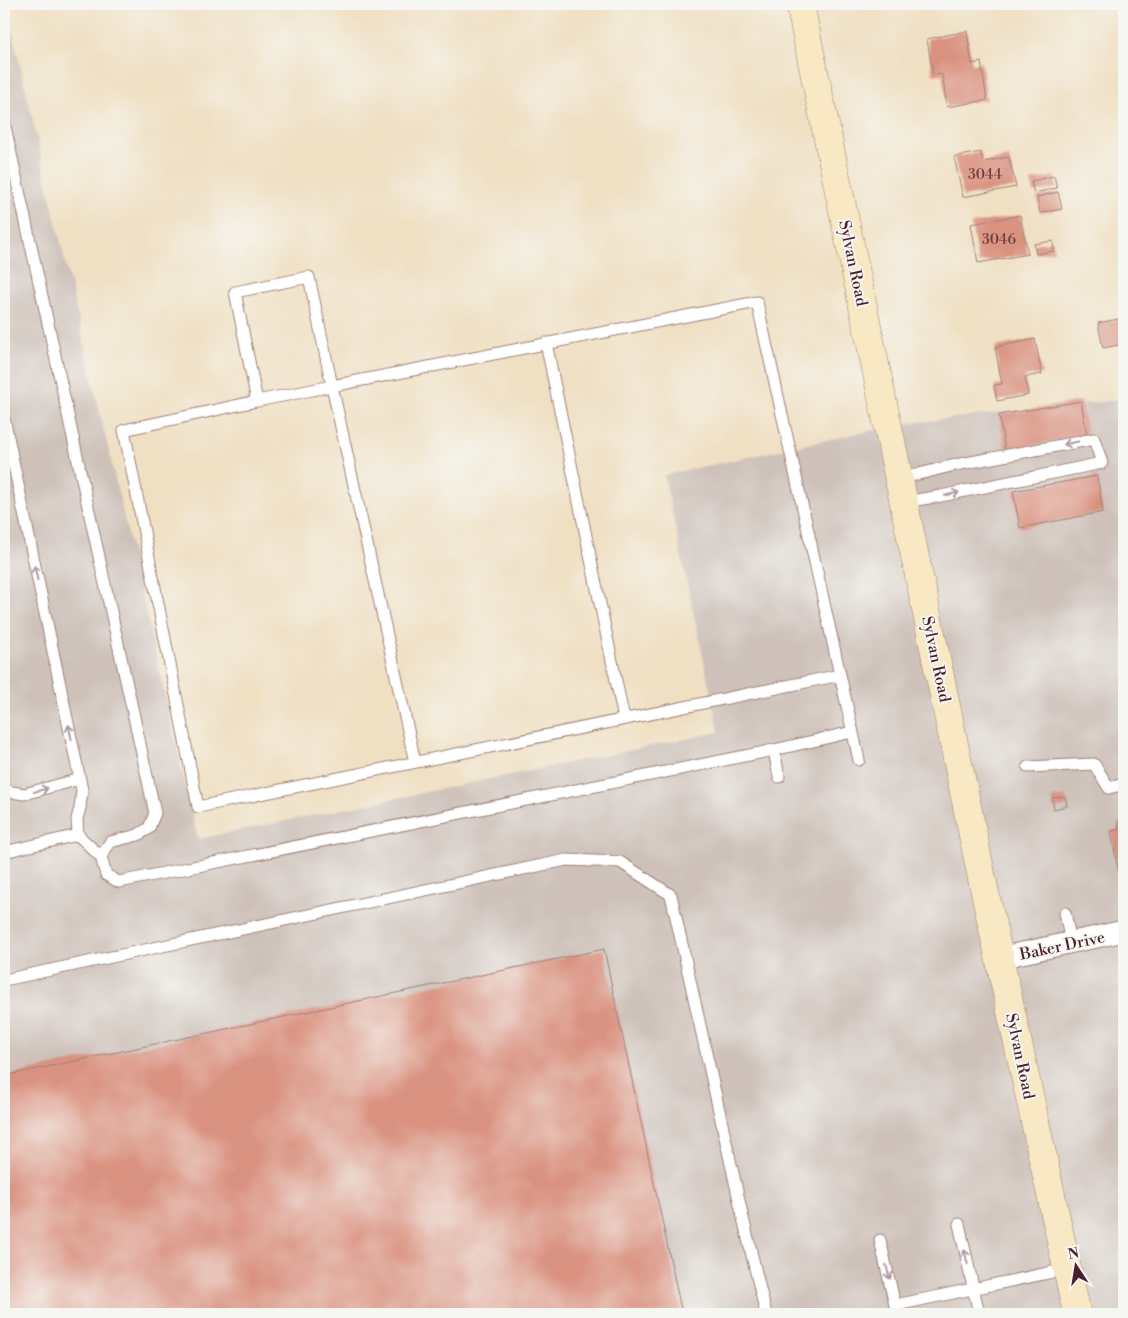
<svg xmlns="http://www.w3.org/2000/svg" width="1128" height="1318" font-family="'Libre Bodoni',serif">
<rect width="100%" height="100%" fill="#f6f6f2"/>
<filter id="ink" filterUnits="userSpaceOnUse"><feTurbulence type="fractalNoise" baseFrequency=".02" numOctaves="2"/><feDisplacementMap in="SourceGraphic" scale="10" xChannelSelector="R" yChannelSelector="G"/><feConvolveMatrix kernelMatrix="1 2 1 2 8 2 1 2 1" color-interpolation-filters="sRGB"/></filter>
<filter id="wash" filterUnits="userSpaceOnUse"><feTurbulence type="fractalNoise" baseFrequency=".0096" numOctaves="4" result="noise"/><feDisplacementMap in="SourceGraphic" scale="20" xChannelSelector="R" yChannelSelector="G"/><feGaussianBlur stdDeviation="1.12" result="paint"/><feColorMatrix in="noise" values="0 0 0 0 0 0 0 0 0 0 0 0 0 0 0 0 0 1.4 0 .05"/><feComposite in="paint" operator="in"/></filter>
<g filter="url(#wash)">
<rect width="100%" height="100%" fill="#f0e0c3"/>
<!-- industrial -->
<polygon fill="#cec1ba" points="4,4 6,4 198,839 719,732 664,475 901,424 1124,399 1124,1314 4,1314"/>
<g id="blocks">
<!-- building -->
<g fill="#da9280">
<polygon points="967,31 972,64 981,62 987,100 947,107 942,74 933,75 927,39"/>
<polygon points="981,152 983,162 1009,157 1016,187 963,197 954,157"/>
<polygon points="1054,176 1057,188 1034,193 1031,181"/>
<polygon points="1058,192 1062,209 1040,213 1037,197"/>
<polygon points="1020,215 1028,254 978,263 971,224"/>
<polygon points="1053,241 1054,251 1036,254 1034,244"/>
<polygon points="1124,318 1124,344 1103,348 1098,323"/>
<polygon points="1035,339 1042,374 1025,377 1028,395 997,401 994,385 1002,384 995,347"/>
<polygon points="1081,401 1087,435 1005,450 999,415"/>
<polygon points="1097,476 1103,512 1020,528 1013,491"/>
<polygon points="1065,796 1067,806 1054,809 1052,798"/>
<polygon points="1124,822 1124,890 1122,891 1111,831 1119,829 1118,823"/>
<polygon points="604,949 682,1314 4,1314 4,1076"/>
</g>
</g>
</g>
<g filter="url(#ink)">
<use href="#blocks" fill-opacity="0" stroke="#9d8077" stroke-width="1"/>
<g fill="none" stroke-linecap="round" stroke-linejoin="round">
<defs>
<g id="lane">
<polyline points="4,122 155,813 149,828 138,835 110,842 101,857 106,875 119,882 774,750 852,732"/>
<polyline points="546,343 624,719"/>
<polyline points="257,401 332,386 415,762"/>
<polyline points="4,418 82,790 80,808 77,819 78,835 101,857"/>
<polyline points="899,479 955,465 1094,439 1102,463 941,496 904,502"/>
<polyline points="840,675 198,807 124,430 257,401 235,292 309,277 332,386 757,302 859,760"/>
<polyline points="774,750 779,777"/>
<polyline points="1028,767 1094,764 1109,788 1124,784"/>
<polyline points="4,787 6,791 24,794 80,779"/>
<polyline points="4,852 78,835"/>
<polyline points="1065,913 1071,943"/>
<polyline points="4,980 566,860 620,862 671,895 743,1218 766,1314"/>
<polyline points="959,1224 979,1314"/>
<polyline points="880,1240 897,1314"/>
<polyline points="896,1305 1067,1269"/>
</g>
<polyline id="street" points="999,958 1124,931"/>
<polyline id="secondary" points="800,4 984,888 1077,1314"/>
</defs>
<!-- lane casing -->
<use href="#lane" stroke="#9d8077" stroke-width="13"/>
<!-- street casing -->
<use href="#street" stroke="#9d8077" stroke-width="23"/>
<!-- secondary casing -->
<use href="#secondary" stroke="#9d8077" stroke-width="29"/>
<!-- lane -->
<use href="#lane" stroke="#fff" stroke-width="11"/>
<!-- street -->
<use href="#street" stroke="#fff" stroke-width="21"/>
<!-- secondary -->
<use href="#secondary" stroke="#f8e8c3" stroke-width="28"/>
</g>
<!-- one-way arrows -->
<defs><path id="oneway-shaft" d="M-6 0H5M1.5-3L5.5 0L1.5 3" fill="none" stroke-width="1.6" stroke-linecap="round" stroke-linejoin="round" transform="scale(1.25)"/></defs>
<g stroke="#ae9aa0">
<use href="#oneway-shaft" transform="translate(1071 443) rotate(169)"/>
<use href="#oneway-shaft" transform="translate(952 494) rotate(-13)"/>
<use href="#oneway-shaft" transform="translate(36 573) rotate(-102)"/>
<use href="#oneway-shaft" transform="translate(70 732) rotate(-102)"/>
<use href="#oneway-shaft" transform="translate(41 790) rotate(-15)"/>
<use href="#oneway-shaft" transform="translate(966 1257) rotate(-103)"/>
<use href="#oneway-shaft" transform="translate(888 1272) rotate(76)"/>
</g>
</g>
<g text-anchor="middle" stroke-width="4" stroke-linejoin="round" paint-order="stroke">
<!-- number labels -->
<g font-size="14" fill="#6e3c40">
<text x="985" y="179">3044</text>
<text x="999" y="244">3046</text>
</g>
<!-- street labels -->
<g font-size="16" fill="#4a1f2b" stroke="#f6f6f2">
<text transform="translate(854 263) rotate(78)" y="6">Sylvan Road</text>
<text transform="translate(937 659) rotate(78)" y="6">Sylvan Road</text>
<text transform="translate(1062 945) rotate(-12)" y="6">Baker Drive</text>
<text transform="translate(1021 1056) rotate(78)" y="6">Sylvan Road</text>
</g>
</g>
<!-- margin -->
<rect width="1128" height="1318" fill="none" stroke="#f6f6f2" stroke-width="20"/>
<!-- north arrow -->
<g transform="translate(1076 1266) rotate(348)" stroke="#f6f6f2" stroke-width="4" paint-order="stroke">
<path d="M0-4L9 19L0 12L-9 19Z" fill="#4a1f2b"/>
<text y="-8" font-size="14" font-weight="bold" text-anchor="middle" fill="#4a1f2b">N</text>
</g>
</svg>
